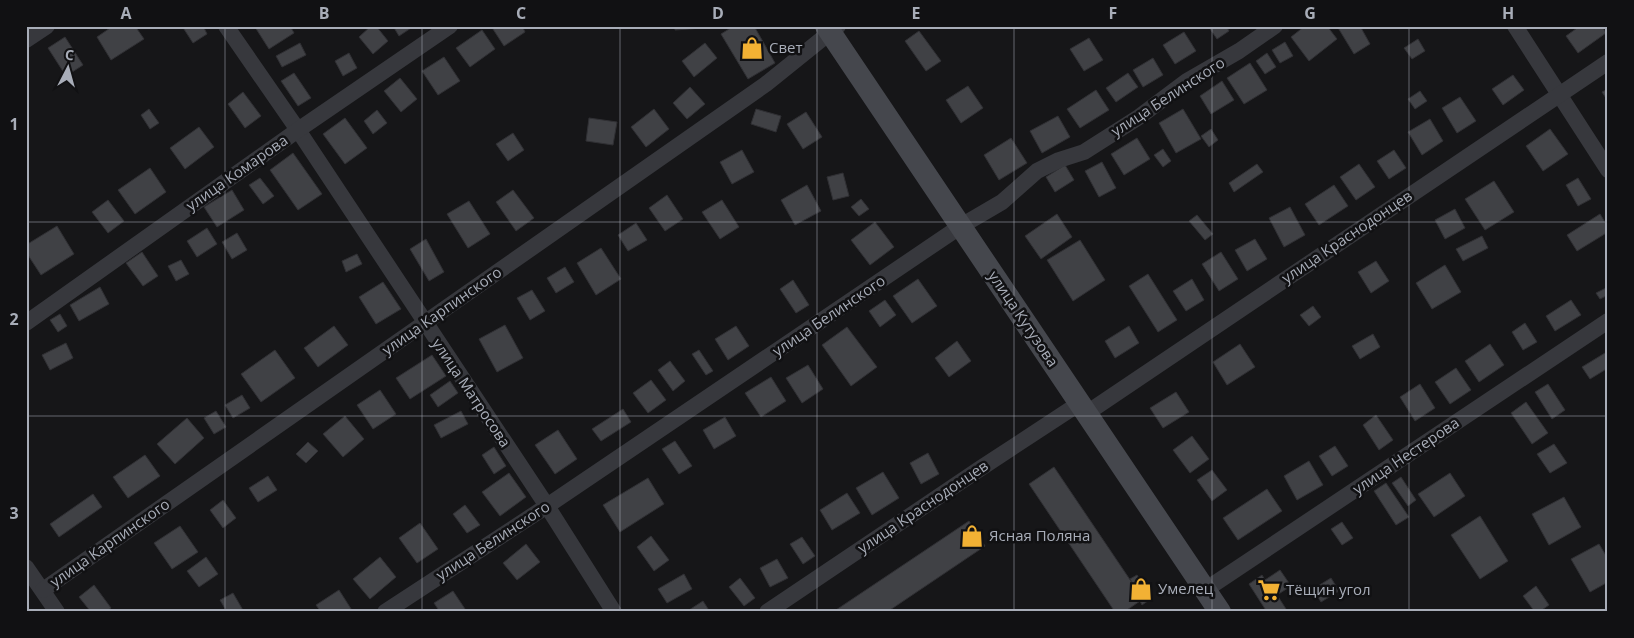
<svg xmlns="http://www.w3.org/2000/svg" width="1634" height="638" font-family="'Open Sans',sans-serif">
<rect width="100%" height="100%" fill="#161618"/>
<!-- building -->
<g fill="#404145" stroke="#303034">
<polygon points="113,26 135,26 144,39 111,60 97,37"/>
<polygon points="182,26 203,26 207,34 193,43"/>
<polygon points="290,26 294,33 269,49 255,27"/>
<polygon points="371,26 376,26 388,41 373,54 359,37"/>
<polygon points="393,26 414,26 399,36"/>
<polygon points="491,26 522,26 525,32 504,46"/>
<polygon points="675,26 702,26 703,28 675,30"/>
<polygon points="734,26 754,26 775,63 748,79 721,34"/>
<polygon points="1208,26 1226,26 1229,31 1217,39"/>
<polygon points="1305,26 1327,26 1337,39 1309,61 1291,37"/>
<polygon points="1337,26 1360,26 1370,44 1354,54"/>
<polygon points="1580,26 1602,26 1606,33 1578,53 1566,36"/>
<polygon points="482,30 495,49 470,67 456,48"/>
<polygon points="919,31 941,61 926,71 905,41"/>
<polygon points="1184,32 1196,51 1175,64 1163,45"/>
<polygon points="65,37 83,65 66,76 48,48"/>
<polygon points="1089,38 1103,60 1084,71 1070,49"/>
<polygon points="1418,39 1425,51 1412,59 1404,48"/>
<polygon points="1285,42 1293,56 1280,63 1272,50"/>
<polygon points="300,43 306,55 282,67 276,56"/>
<polygon points="705,43 717,58 694,77 682,61"/>
<polygon points="349,53 357,68 343,76 335,61"/>
<polygon points="1267,53 1276,67 1265,74 1256,61"/>
<polygon points="444,57 460,81 438,95 422,71"/>
<polygon points="1153,58 1163,75 1143,87 1133,70"/>
<polygon points="1250,63 1267,90 1244,104 1227,78"/>
<polygon points="294,73 311,98 298,106 281,81"/>
<polygon points="1128,73 1138,87 1116,102 1106,88"/>
<polygon points="1513,75 1524,90 1503,105 1492,89"/>
<polygon points="400,78 417,99 401,112 384,91"/>
<polygon points="1222,81 1234,100 1211,114 1200,96"/>
<polygon points="968,86 983,108 961,123 946,100"/>
<polygon points="690,87 705,104 687,119 673,103"/>
<polygon points="1608,89 1608,101 1602,92"/>
<polygon points="1096,90 1109,110 1080,128 1067,109"/>
<polygon points="1420,91 1427,101 1415,109 1408,99"/>
<polygon points="243,92 261,116 245,128 228,104"/>
<polygon points="1460,97 1476,121 1457,133 1442,108"/>
<polygon points="149,109 159,123 150,129 141,115"/>
<polygon points="654,109 669,129 646,147 631,127"/>
<polygon points="756,109 781,116 776,132 751,124"/>
<polygon points="1183,109 1201,139 1176,153 1159,123"/>
<polygon points="377,110 387,123 373,134 364,121"/>
<polygon points="806,112 822,137 803,149 787,124"/>
<polygon points="1058,116 1070,137 1042,153 1030,131"/>
<polygon points="345,118 367,148 345,164 323,134"/>
<polygon points="589,118 617,122 613,145 586,141"/>
<polygon points="1430,119 1443,141 1422,155 1408,132"/>
<polygon points="199,127 214,147 185,169 170,148"/>
<polygon points="1211,129 1218,140 1209,147 1201,136"/>
<polygon points="1550,129 1568,154 1543,171 1526,146"/>
<polygon points="513,133 524,150 508,161 496,144"/>
<polygon points="1011,138 1027,163 999,180 984,155"/>
<polygon points="1137,138 1150,159 1124,175 1111,154"/>
<polygon points="1163,149 1171,161 1163,167 1154,155"/>
<polygon points="742,150 754,172 732,184 720,162"/>
<polygon points="1394,150 1406,168 1389,179 1377,161"/>
<polygon points="293,153 322,194 298,210 270,170"/>
<polygon points="1102,162 1116,188 1099,197 1085,171"/>
<polygon points="1257,164 1263,172 1234,192 1229,183"/>
<polygon points="1359,164 1375,187 1356,200 1340,177"/>
<polygon points="1065,165 1074,180 1055,192 1046,177"/>
<polygon points="150,168 166,192 135,214 118,190"/>
<polygon points="843,173 849,196 833,200 827,177"/>
<polygon points="260,178 274,196 263,204 249,185"/>
<polygon points="1578,178 1591,199 1578,206 1566,185"/>
<polygon points="1494,181 1514,212 1485,230 1465,199"/>
<polygon points="807,185 821,211 795,225 781,200"/>
<polygon points="1334,185 1348,206 1319,225 1305,204"/>
<polygon points="232,190 244,210 217,227 204,207"/>
<polygon points="513,190 534,218 516,231 496,202"/>
<polygon points="667,195 683,219 665,231 649,208"/>
<polygon points="861,199 869,209 859,216 851,207"/>
<polygon points="108,200 124,221 108,233 92,212"/>
<polygon points="722,200 739,227 720,239 702,212"/>
<polygon points="469,201 490,234 468,248 447,214"/>
<polygon points="1290,207 1305,235 1284,247 1269,218"/>
<polygon points="1455,209 1465,228 1445,239 1435,220"/>
<polygon points="1057,214 1072,237 1041,259 1025,236"/>
<polygon points="1600,214 1608,227 1608,232 1577,251 1567,235"/>
<polygon points="1197,215 1213,234 1205,240 1189,221"/>
<polygon points="875,222 894,247 870,265 851,240"/>
<polygon points="636,223 647,240 628,251 618,235"/>
<polygon points="57,226 74,254 41,275 26,252 26,245"/>
<polygon points="207,228 217,244 197,257 187,241"/>
<polygon points="237,233 247,250 232,259 222,242"/>
<polygon points="1482,236 1488,248 1463,261 1456,249"/>
<polygon points="426,239 444,272 429,281 410,249"/>
<polygon points="1255,239 1267,259 1247,271 1235,250"/>
<polygon points="1080,240 1105,280 1073,301 1047,260"/>
<polygon points="601,248 621,279 596,295 577,263"/>
<polygon points="142,252 158,276 143,286 126,263"/>
<polygon points="1221,252 1238,279 1219,291 1202,264"/>
<polygon points="357,254 362,264 346,272 342,261"/>
<polygon points="181,260 189,274 176,281 168,266"/>
<polygon points="1376,261 1389,281 1371,293 1358,272"/>
<polygon points="1445,265 1461,292 1432,309 1416,283"/>
<polygon points="565,267 574,282 556,293 547,278"/>
<polygon points="1148,274 1177,320 1158,332 1129,286"/>
<polygon points="918,279 937,306 912,323 893,296"/>
<polygon points="1192,279 1204,300 1186,311 1173,291"/>
<polygon points="793,280 809,305 796,313 780,289"/>
<polygon points="383,282 401,309 376,324 359,297"/>
<polygon points="100,287 109,304 79,321 70,305"/>
<polygon points="1608,287 1608,295 1600,299 1596,293"/>
<polygon points="532,290 545,311 530,320 517,298"/>
<polygon points="885,300 896,315 880,327 869,311"/>
<polygon points="1571,300 1581,315 1555,331 1546,316"/>
<polygon points="1313,306 1321,317 1309,326 1300,315"/>
<polygon points="60,314 67,326 58,332 50,320"/>
<polygon points="1525,323 1537,342 1523,350 1512,332"/>
<polygon points="505,325 523,358 497,372 479,339"/>
<polygon points="334,326 348,345 318,367 304,348"/>
<polygon points="736,326 749,346 728,360 715,339"/>
<polygon points="1129,326 1139,343 1115,358 1105,341"/>
<polygon points="847,327 877,367 851,386 822,345"/>
<polygon points="1373,334 1380,347 1360,359 1352,346"/>
<polygon points="957,341 971,361 949,377 935,358"/>
<polygon points="66,343 73,358 50,370 42,355"/>
<polygon points="1240,344 1255,367 1227,385 1213,362"/>
<polygon points="1490,344 1504,365 1479,382 1465,361"/>
<polygon points="275,350 295,378 261,402 241,374"/>
<polygon points="699,350 713,371 706,375 692,354"/>
<polygon points="1605,353 1608,357 1608,368 1590,379 1582,367"/>
<polygon points="432,355 446,376 410,399 396,378"/>
<polygon points="670,361 685,381 673,391 658,370"/>
<polygon points="808,365 823,389 802,403 786,378"/>
<polygon points="1456,368 1471,390 1450,404 1435,382"/>
<polygon points="771,377 786,401 761,417 745,393"/>
<polygon points="651,380 666,400 648,413 633,393"/>
<polygon points="450,381 458,393 438,407 430,395"/>
<polygon points="1420,384 1435,408 1415,421 1400,397"/>
<polygon points="1548,384 1565,410 1552,419 1535,392"/>
<polygon points="380,390 396,414 373,429 357,405"/>
<polygon points="1176,392 1189,412 1163,428 1150,408"/>
<polygon points="242,395 250,408 233,418 225,405"/>
<polygon points="1526,402 1548,433 1532,444 1511,413"/>
<polygon points="623,409 631,422 601,441 592,429"/>
<polygon points="216,411 226,427 214,434 204,418"/>
<polygon points="461,411 468,424 441,438 434,425"/>
<polygon points="1376,415 1393,440 1379,450 1363,425"/>
<polygon points="345,416 364,439 343,457 323,434"/>
<polygon points="725,417 736,436 714,449 703,430"/>
<polygon points="187,418 204,438 175,464 157,444"/>
<polygon points="558,430 577,459 555,474 535,445"/>
<polygon points="1192,436 1209,459 1190,473 1173,450"/>
<polygon points="675,441 692,466 679,474 662,449"/>
<polygon points="308,442 318,451 306,463 296,454"/>
<polygon points="1554,444 1567,463 1550,473 1537,454"/>
<polygon points="1335,446 1348,466 1332,476 1319,456"/>
<polygon points="494,447 506,466 494,474 482,455"/>
<polygon points="928,453 939,474 921,484 910,463"/>
<polygon points="145,455 160,476 128,498 113,477"/>
<polygon points="1309,461 1323,485 1297,500 1284,476"/>
<polygon points="1054,467 1143,599 1124,612 1115,612 1029,484"/>
<polygon points="1212,470 1227,490 1212,501 1197,480"/>
<polygon points="883,472 899,498 872,515 856,488"/>
<polygon points="509,473 526,497 500,516 482,492"/>
<polygon points="1450,473 1465,496 1434,517 1418,494"/>
<polygon points="268,476 277,490 258,502 249,488"/>
<polygon points="1401,477 1416,500 1408,506 1392,483"/>
<polygon points="648,478 664,504 620,532 603,505"/>
<polygon points="1386,483 1409,517 1396,525 1374,491"/>
<polygon points="1267,489 1282,511 1238,540 1223,518"/>
<polygon points="847,493 860,513 832,530 820,510"/>
<polygon points="93,494 102,507 59,537 50,524"/>
<polygon points="1564,497 1581,527 1549,545 1532,514"/>
<polygon points="223,500 236,518 223,528 210,510"/>
<polygon points="465,505 480,525 467,533 453,514"/>
<polygon points="1480,516 1508,561 1480,579 1451,535"/>
<polygon points="969,521 985,546 887,612 833,612"/>
<polygon points="1342,522 1353,538 1342,545 1331,529"/>
<polygon points="420,523 438,549 417,563 399,538"/>
<polygon points="180,526 198,552 172,569 154,543"/>
<polygon points="651,536 669,560 654,571 637,547"/>
<polygon points="802,537 815,556 803,564 790,544"/>
<polygon points="526,544 540,562 517,580 503,563"/>
<polygon points="1599,544 1608,559 1608,582 1590,592 1571,559"/>
<polygon points="206,557 218,574 199,587 187,571"/>
<polygon points="380,557 396,577 370,599 353,579"/>
<polygon points="777,559 788,578 770,587 760,568"/>
<polygon points="1280,570 1291,586 1277,595 1286,609 1281,612 1267,612 1249,584 1262,575 1265,580"/>
<polygon points="684,574 692,589 667,603 658,589"/>
<polygon points="1137,575 1152,598 1142,605 1140,601 1143,599 1130,579"/>
<polygon points="740,578 755,598 744,606 729,587"/>
<polygon points="1331,578 1339,591 1321,602 1313,589"/>
<polygon points="94,585 111,608 106,612 91,612 79,597"/>
<polygon points="1536,586 1549,605 1539,612 1535,612 1523,596"/>
<polygon points="339,590 353,612 321,612 316,605"/>
<polygon points="453,591 467,612 440,612 434,603"/>
<polygon points="233,593 244,612 227,612 220,600"/>
<polygon points="703,601 710,612 686,612"/>
</g>
<g fill="none" stroke-linecap="round" stroke-linejoin="round">
<!-- street -->
<g stroke="#37383d" stroke-width="16">
<polyline points="226,26 298,130 547,506 614,612"/>
<polyline points="1515,26 1608,170"/>
<polyline points="26,40 47,26"/>
<polyline points="26,323 298,130 450,26"/>
<polyline points="1087,413 1608,62"/>
<polyline points="26,567 57,612"/>
<polyline points="43,590 766,84 838,26"/>
<polyline points="1205,590 1608,321"/>
<polyline points="385,612 547,506 961,226 1002,202 1037,171 1059,160 1084,152 1139,117 1187,81 1239,51 1275,26"/>
<polyline points="767,612 981,468 1080,403"/>
</g>
<!-- secondary -->
<polyline stroke="#45474d" stroke-width="22" points="826,26 1220,612"/>
</g>
<!-- grid -->
<path fill="none" stroke="#a8adb8" stroke-width="1" stroke-opacity="0.55" d="M225,26V612M422,26V612M620,26V612M817,26V612M1014,26V612M1212,26V612M1409,26V612M26,222H1608M26,416H1608"/>
<!-- icons -->
<defs>
<symbol id="shop-bare" viewBox="-9 -9 18 18"><path d="M-5-2.5h2.3a2.7 3.5 0 0 1 5.4 0H5L5.5 6h-11ZM-1.5-2.5h3a1.5 2.3 0 0 0-3 0Z" fill="#f2b134" stroke="#111113" stroke-width="2.5" paint-order="stroke"/></symbol>
<symbol id="supermarket-bare" viewBox="-9 -9 18 18"><path d="M-6-5.5h2.5l.6 2H6L4.5 2H-2.5L-4.4-4H-6ZM-1.5 3.2a1.3 1.3 0 1 0 .1 0ZM3 3.2a1.3 1.3 0 1 0 .1 0Z" fill="#f2b134" stroke="#111113" stroke-width="2.5" paint-order="stroke"/></symbol>
</defs>
<g fill-rule="evenodd">
<use href="#shop-bare" x="736" y="32" width="32" height="32"/>
<use href="#shop-bare" x="956" y="520" width="32" height="32"/>
<use href="#shop-bare" x="1125" y="573" width="32" height="32"/>
<use href="#supermarket-bare" x="1253" y="574" width="32" height="32"/>
</g>
<g text-anchor="middle" stroke-width="5" stroke-linejoin="round" paint-order="stroke">
<!-- poi labels -->
<g font-size="15" fill="#a8adb8" stroke="#111113" text-anchor="start">
<text x="769" y="53">Свет</text>
<text x="989" y="541">Ясная Поляна</text>
<text x="1158" y="594">Умелец</text>
<text x="1286" y="595">Тёщин угол</text>
</g>
<!-- street labels -->
<g font-size="15" fill="#a8adb8" stroke="#111113">
<text transform="translate(1168 97) rotate(-33)" y="5">улица Белинского</text>
<text transform="translate(237 173) rotate(-35)" y="5">улица Комарова</text>
<text transform="translate(1347 237) rotate(-34)" y="5">улица Краснодонцев</text>
<text transform="translate(442 311) rotate(-35)" y="5">улица Карпинского</text>
<text transform="translate(829 316) rotate(-34)" y="5">улица Белинского</text>
<text transform="translate(1023 319) rotate(56)" y="5">улица Кутузова</text>
<text transform="translate(471 393) rotate(56)" y="5">улица Матросова</text>
<text transform="translate(1406 456) rotate(-34)" y="5">улица Нестерова</text>
<text transform="translate(923 507) rotate(-34)" y="5">улица Краснодонцев</text>
<text transform="translate(493 541) rotate(-33)" y="5">улица Белинского</text>
<text transform="translate(110 543) rotate(-35)" y="5">улица Карпинского</text>
</g>
</g>
<!-- border -->
<rect width="1634" height="638" fill="none" stroke="#111113" stroke-width="55"/>
<!-- north arrow -->
<g transform="translate(68 68) rotate(6)" stroke="#111113" stroke-width="4" paint-order="stroke">
<path d="M0-4L9 19L0 12L-9 19Z" fill="#a8adb8"/>
<text y="-8" font-size="14" font-weight="bold" text-anchor="middle" fill="#a8adb8">С</text>
</g>
<rect x="28" y="28" width="1578" height="582" fill="none" stroke="#a8adb8" stroke-width="2"/>
<g font-size="16" text-anchor="middle" font-weight="bold" fill="#a8adb8">
<text x="126" y="19">A</text>
<text x="324" y="19">B</text>
<text x="521" y="19">C</text>
<text x="718" y="19">D</text>
<text x="916" y="19">E</text>
<text x="1113" y="19">F</text>
<text x="1310" y="19">G</text>
<text x="1508" y="19">H</text>
<text x="14" y="130">1</text>
<text x="14" y="325">2</text>
<text x="14" y="519">3</text>
</g>
</svg>
